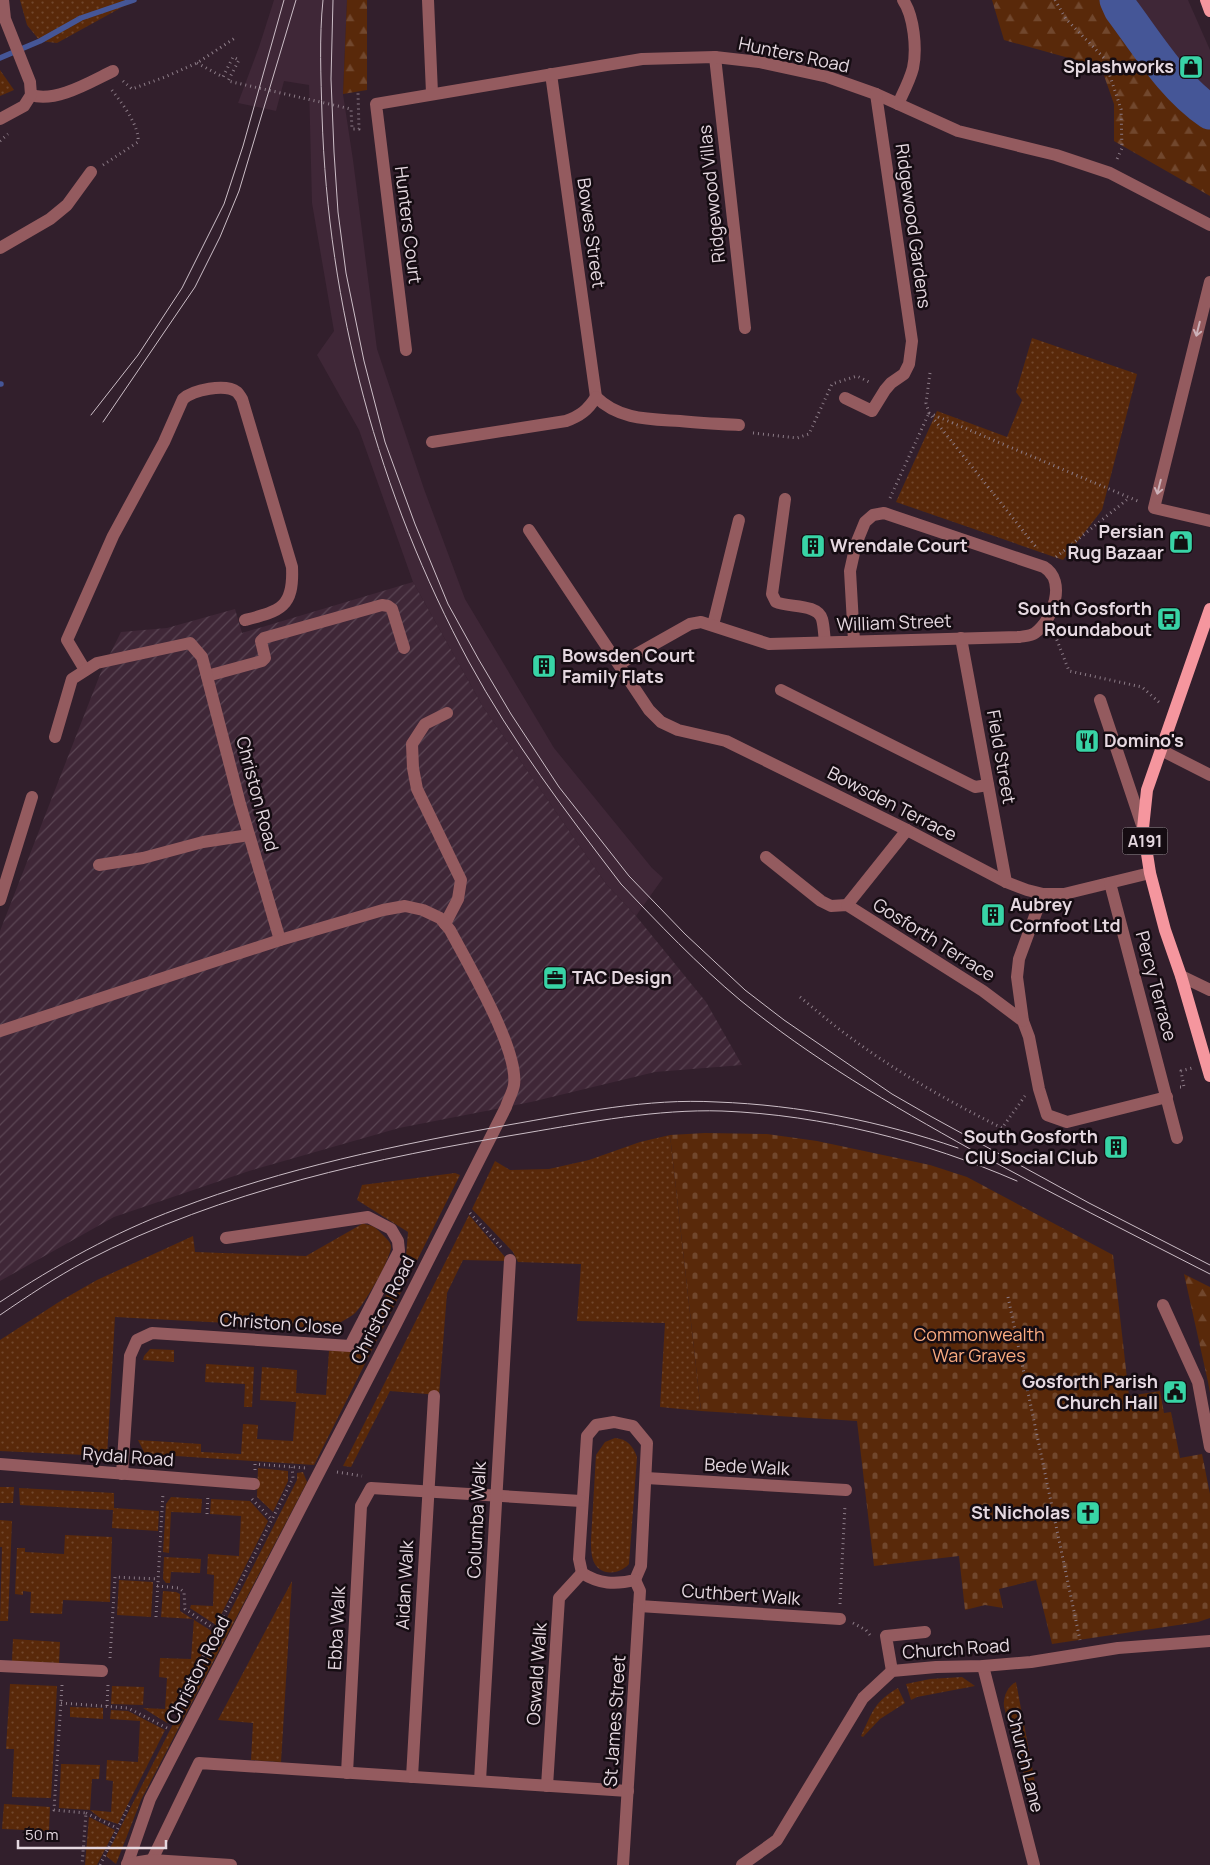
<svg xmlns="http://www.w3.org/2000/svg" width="1210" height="1865" font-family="Manrope,sans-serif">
<defs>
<pattern id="industrial-furrows" width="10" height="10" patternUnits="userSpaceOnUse" patternTransform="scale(1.25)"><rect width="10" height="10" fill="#3f2737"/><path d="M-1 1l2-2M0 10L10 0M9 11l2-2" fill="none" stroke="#5b4654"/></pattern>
<pattern id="grass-dots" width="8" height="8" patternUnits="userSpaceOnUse" patternTransform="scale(1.25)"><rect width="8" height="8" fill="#59290a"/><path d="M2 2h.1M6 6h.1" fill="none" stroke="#71472d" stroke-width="1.8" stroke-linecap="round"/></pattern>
<pattern id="forest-firs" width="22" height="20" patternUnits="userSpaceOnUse" patternTransform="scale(1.25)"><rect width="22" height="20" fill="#59290a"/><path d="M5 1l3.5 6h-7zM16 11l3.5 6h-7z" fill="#71472d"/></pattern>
<pattern id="cemetery-stones" width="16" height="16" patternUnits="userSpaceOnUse" patternTransform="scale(1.25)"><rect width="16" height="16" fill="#59290a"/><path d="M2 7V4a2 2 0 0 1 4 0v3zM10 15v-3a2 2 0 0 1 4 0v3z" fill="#71472d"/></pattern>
</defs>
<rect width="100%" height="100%" fill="#321f2c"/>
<!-- built -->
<g fill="#3f2737">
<polygon points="274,0 347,0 343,94 353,160 377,349 424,489 465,599 554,748 652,868 663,878 636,916 606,884 483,707 413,582 359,430 317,355 334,331 312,203 309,85 284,81 276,111 238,103 259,47"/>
<polygon points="1127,0 1188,0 1210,50 1210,99 1200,96 1160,55"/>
</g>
<!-- industrial -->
<polygon fill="url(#industrial-furrows)" points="413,582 483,707 606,884 636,916 706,1002 742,1065 655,1072 531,1102 399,1128 249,1171 114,1217 0,1281 0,931 101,672 121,632 167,628 235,609 242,633"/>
<!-- grass -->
<g fill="url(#grass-dots)">
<polygon points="20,0 135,0 57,43 40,41 27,25"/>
<polygon points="0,70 14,90 0,96"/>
<polygon points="1032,338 1137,374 1102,510 1063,560 896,502 937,411 1007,437 1022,400 1016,392"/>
<polygon points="670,1135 701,1411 660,1407 665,1323 577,1321 581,1264 518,1262 513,1252 472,1209 495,1161 510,1170 549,1169 589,1160 640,1142"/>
<polygon points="455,1173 460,1175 314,1465 145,1454 138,1440 201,1444 201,1452 241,1454 243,1424 258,1425 257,1439 293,1441 296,1402 260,1400 262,1367 297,1370 296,1393 326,1395 329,1351 355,1351 359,1348 406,1256 408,1232 357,1200 362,1185"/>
<polygon points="469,1215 505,1257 506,1261 463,1260 447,1293 439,1395 390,1391 351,1467 343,1466"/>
<path d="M362,1224C369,1224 374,1226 379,1231C383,1236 390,1240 391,1246C392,1257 363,1307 354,1314C346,1320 333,1327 322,1328L115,1317L107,1456L0,1451V1340L62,1300L97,1280L193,1236L195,1252L306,1256Z"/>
<polygon points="150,1349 174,1350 174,1362 143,1360 144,1356"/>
<polygon points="206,1364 254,1367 252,1407 244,1407 245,1384 205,1382"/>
<path d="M615,1438C627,1439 633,1446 637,1457L629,1564C619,1575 599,1577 593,1560C591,1554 591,1547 591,1540L596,1455L605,1442Z"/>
<polygon points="258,1468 288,1471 288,1481 273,1512 257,1497"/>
<polygon points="303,1472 307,1482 141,1800 116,1864 106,1856 297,1480 297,1473"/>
<polygon points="0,1487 14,1487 13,1503 0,1503"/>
<polygon points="19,1488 114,1493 114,1508 159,1511 158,1531 112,1528 113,1510 20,1505"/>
<polygon points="171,1497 202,1499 201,1513 171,1512 169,1553 163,1552 166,1504"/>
<polygon points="211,1499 250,1501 268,1521 216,1625 190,1608 191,1605 213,1606 214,1575 207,1574 208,1554 239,1556 241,1516 210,1514"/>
<polygon points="0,1520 12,1521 8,1621 0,1621 2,1547 0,1547"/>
<polygon points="65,1535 112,1537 110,1602 63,1600 62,1614 30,1613 31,1592 23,1591 23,1595 15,1594 17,1548 25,1548 25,1552 64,1554"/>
<polygon points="164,1557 201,1559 200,1573 171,1572 170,1583 166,1583 163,1579"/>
<polygon points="119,1580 153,1582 151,1617 117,1615"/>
<polygon points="292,1581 281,1762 251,1760 253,1723 218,1720"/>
<polygon points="163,1591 176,1592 180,1594 180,1611 213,1632 167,1723 143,1708 165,1709 167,1678 159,1677 160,1658 191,1659 194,1619 161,1617"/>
<polygon points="13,1639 60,1642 59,1663 12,1661"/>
<polygon points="962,1677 975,1686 917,1697 911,1700 906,1684 930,1679"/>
<path d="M1016,1682L1036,1788H1028L1004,1707C1003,1697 1007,1687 1016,1682Z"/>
<polygon points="10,1684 57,1686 51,1798 12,1797 14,1749 6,1749"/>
<polygon points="112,1686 144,1687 143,1705 111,1704"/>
<path d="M898,1688L905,1703L880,1719L863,1737L861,1736C873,1711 874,1702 898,1688Z"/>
<polygon points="70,1707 103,1708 103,1719 70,1717"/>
<polygon points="111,1710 128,1711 165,1730 118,1824 100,1818 90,1810 59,1808 61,1764 100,1765 99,1779 92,1779 90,1810 111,1812 113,1781 106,1780 107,1760 138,1762 140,1721 110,1719"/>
<polygon points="4,1804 50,1807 49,1831 2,1829"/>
<polygon points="89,1817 115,1830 97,1865 85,1865"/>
</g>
<!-- forest -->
<g fill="url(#forest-firs)">
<polygon points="347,0 367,0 367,90 343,94"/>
<polygon points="992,0 1127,0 1160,55 1200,96 1210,99 1210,196 1114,141 1114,104 1101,67 1004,40"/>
<polygon points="1184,1274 1210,1287 1210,1393 1208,1382"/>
</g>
<!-- cemetery -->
<polygon fill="url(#cemetery-stones)" points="705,1133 767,1134 817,1141 930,1165 967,1177 1113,1255 1129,1396 1160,1391 1164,1413 1171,1412 1180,1458 1202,1454 1210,1494 1210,1618 1198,1622 1052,1644 1036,1580 999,1589 1003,1608 985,1605 965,1610 959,1556 874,1566 857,1421 701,1411 670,1135"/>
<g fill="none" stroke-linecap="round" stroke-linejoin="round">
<!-- stream -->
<g stroke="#455697" stroke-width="5.5">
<polyline points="0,58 40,41 81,18 134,0"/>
<polyline points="0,384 1,384"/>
</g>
<!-- river -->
<path stroke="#455697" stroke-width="35" d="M1117,0L1121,9C1148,45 1173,87 1210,112"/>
<!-- path -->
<g stroke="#8c7c87" stroke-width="3" stroke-dasharray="1 4" stroke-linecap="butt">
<polyline points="1055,0 1066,19 1104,58 1121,109 1122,148 1117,159"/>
<polyline points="197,63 223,77 233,57 239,60 228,81 351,109 352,129 359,129 358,93"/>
<polyline points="123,81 132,89 165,77 197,63 235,38"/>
<polyline points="0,141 8,134"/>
<path d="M103,165L138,142C140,126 121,102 111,89"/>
<polyline points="930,373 926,403 929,413 1036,547"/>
<polyline points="929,413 1140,502"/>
<polyline points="753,433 797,438 809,434 832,384 857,376 871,383"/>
<polyline points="890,498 929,413"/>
<polyline points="1056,557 1129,498"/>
<polyline points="1055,635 1069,671 1142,687 1161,704"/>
<path d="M800,997C817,1011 833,1025 851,1038C898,1073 950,1102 1002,1128L1025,1096"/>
<polyline points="1180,1087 1184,1087 1181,1071 1192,1068"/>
<polyline points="470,1213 501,1247"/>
<polyline points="1008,1297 1080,1640"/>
<polyline points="255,1470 255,1464 306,1468"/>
<polyline points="337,1472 362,1476"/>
<polyline points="252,1499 272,1520"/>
<polyline points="207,1514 208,1494"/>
<polyline points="157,1586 179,1588 184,1592 185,1609 216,1630"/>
<polyline points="840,1604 845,1505"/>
<polyline points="156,1617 163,1493"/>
<polyline points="853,1623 866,1630 870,1635"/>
<polyline points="110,1658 115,1577 158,1579"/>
<polyline points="194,1674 293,1478 292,1467"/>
<polyline points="62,1685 54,1810 86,1813 82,1865"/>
<polyline points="61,1703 128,1708 167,1728"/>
<polyline points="107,1706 108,1684"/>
<polyline points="86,1813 117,1828"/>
<polyline points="100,1865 130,1803"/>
</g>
<!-- minor -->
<g stroke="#945b5f" stroke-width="12">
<polyline points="428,0 432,93"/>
<polyline points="715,57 745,328"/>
<polyline points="551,74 596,397"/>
<path d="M31,95C56,103 90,82 113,71"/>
<path d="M898,104C903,93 910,80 913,68C917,49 914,16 903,0"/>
<polyline points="0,119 24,106 31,95 30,82 5,19 3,0"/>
<polyline points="0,248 50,219 67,205 91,172"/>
<polyline points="1210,282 1154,508 1210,521"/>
<polyline points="406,350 376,104 642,59 715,57 759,62 828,77 876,94 958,131 1056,155 1110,173 1210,225"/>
<path d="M596,397C619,420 650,419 680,421C700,423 720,424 739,425"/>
<polyline points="845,398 872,411 885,390 891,383 904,374 909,364 912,341 876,94"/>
<path d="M432,442L566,421C580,416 588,410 596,397"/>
<path d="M785,499L772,594L776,602C788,608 817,603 822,619C824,626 824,635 825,642"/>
<polyline points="529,530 649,710 661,722 678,730 726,741 907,830 1006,882 1027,890 1043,894 1064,894 1150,873"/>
<polyline points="713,625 739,520"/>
<polyline points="961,638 1006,882"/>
<path d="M619,664L690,624L701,622L769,644L1019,637C1024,636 1031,636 1035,633C1053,620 1067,581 1044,567L884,513L873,515L865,522L856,544L850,571L854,641"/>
<path d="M85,670L67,640L113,536L164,442L183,399C193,390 225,383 237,392C239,394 240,396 242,399L292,567C294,608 280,611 245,620"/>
<polyline points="207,676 262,661 265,658 261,641 264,638 382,605 388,606 392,609 404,648"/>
<polyline points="781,690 975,787 988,785"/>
<polyline points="1100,700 1143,828"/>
<polyline points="55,737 72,679 97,663 190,643 202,657 240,804 280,940"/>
<polyline points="1161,750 1210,775"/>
<polyline points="766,857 821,901 831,906 847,905 983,991 1023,1021 1029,1037 1039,1089 1047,1115 1067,1122 1167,1097"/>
<polyline points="99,865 143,858 203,842 249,835"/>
<polyline points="1110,883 1177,1138"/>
<polyline points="0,900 32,797"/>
<polyline points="847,905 907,830"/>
<polyline points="445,924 458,899 461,880 417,789 413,768 412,744 425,724 447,713"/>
<polyline points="1181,976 1210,990"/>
<polyline points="1023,1021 1017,977 1019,959 1043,894"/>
<path d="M0,1031L280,940L383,910L405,906L423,910L440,918L450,930C468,964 519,1050 514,1085C513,1092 508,1100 506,1107L396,1324L150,1799L127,1865"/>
<polyline points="1163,1305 1198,1382 1210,1447"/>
<path d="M614,1422L633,1426L647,1443L641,1566L635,1580C615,1585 599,1584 582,1573L579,1559L587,1436L596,1425Z"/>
<polyline points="0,1464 254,1484"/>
<polyline points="122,1474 130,1356 137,1340 152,1333 350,1346 399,1251 398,1241 391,1229 368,1217 226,1238"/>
<polyline points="646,1478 846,1490"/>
<polyline points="639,1606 840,1619"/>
<polyline points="0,1666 102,1671"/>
<polyline points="983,1666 1034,1865"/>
<polyline points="892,1671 886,1636 925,1632"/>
<polyline points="347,1773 361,1506 371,1488 581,1501"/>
<polyline points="412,1777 434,1396"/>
<polyline points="480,1781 510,1260"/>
<polyline points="547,1786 559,1598 582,1573"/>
<polyline points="152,1860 199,1763 628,1791"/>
<polyline points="127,1864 152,1860 231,1865"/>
<polyline points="623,1865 640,1591 635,1580"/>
<polyline points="742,1865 777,1840 863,1698 892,1671 936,1667 983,1666 1031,1662 1118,1648 1210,1641"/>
</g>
<!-- major -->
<g stroke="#f5969e" stroke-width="12">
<polyline points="1206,0 1210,11"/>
<polyline points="1210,609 1147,790 1143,828 1150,873 1165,930 1181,976 1210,1076"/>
</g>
<!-- tram -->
<g stroke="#ccbec7" stroke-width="1">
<path d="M323,0C319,38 321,77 322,115C328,306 378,494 469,662C512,741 566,812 621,884C659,924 697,964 740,1000C811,1058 891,1105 972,1150C1050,1193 1130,1233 1210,1274"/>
<polyline points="333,0 331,79 334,152 338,212 346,273 364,361 385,442 415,524 448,604 479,660 511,714 559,787 629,876 685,934 745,990 784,1020 892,1094 932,1117 1089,1203 1210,1265"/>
<polyline points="91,415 138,355 182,288 224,204 243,146 284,0"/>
<polyline points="103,422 195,287 220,237 239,191 296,0"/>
<path d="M0,1302C56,1265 115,1232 177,1209C284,1168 396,1145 508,1125C577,1113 647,1098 717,1102C799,1105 880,1121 958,1148"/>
<path d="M0,1315C28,1296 56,1277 86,1261C223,1190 375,1158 526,1133C591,1122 656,1109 722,1111C823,1115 925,1141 1017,1181"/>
</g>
</g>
<!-- one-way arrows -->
<defs><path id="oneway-shaft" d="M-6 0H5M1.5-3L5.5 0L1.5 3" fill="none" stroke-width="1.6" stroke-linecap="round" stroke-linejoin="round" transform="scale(1.25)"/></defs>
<g stroke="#cdb2b9">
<use href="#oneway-shaft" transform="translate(1198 329) rotate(104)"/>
<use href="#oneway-shaft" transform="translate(1159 487) rotate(104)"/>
</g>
<!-- icons -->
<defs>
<symbol id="shop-square" viewBox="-11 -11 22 22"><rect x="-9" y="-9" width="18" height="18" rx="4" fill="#38d4a6" stroke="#150c12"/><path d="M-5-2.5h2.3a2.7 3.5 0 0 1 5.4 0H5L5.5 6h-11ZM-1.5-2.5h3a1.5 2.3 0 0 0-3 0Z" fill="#111"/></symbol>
<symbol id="building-square" viewBox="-11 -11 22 22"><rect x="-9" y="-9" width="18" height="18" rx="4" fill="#38d4a6" stroke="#150c12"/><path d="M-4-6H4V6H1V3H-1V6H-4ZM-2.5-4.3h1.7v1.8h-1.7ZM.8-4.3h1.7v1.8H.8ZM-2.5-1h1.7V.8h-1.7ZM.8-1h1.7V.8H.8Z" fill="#111"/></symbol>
<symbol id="bus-square" viewBox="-11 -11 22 22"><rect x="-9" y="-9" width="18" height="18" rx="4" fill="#38d4a6" stroke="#150c12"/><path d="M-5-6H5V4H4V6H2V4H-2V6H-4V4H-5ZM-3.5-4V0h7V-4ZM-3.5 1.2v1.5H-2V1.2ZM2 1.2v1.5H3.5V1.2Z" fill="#111"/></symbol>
<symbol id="restaurant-square" viewBox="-11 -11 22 22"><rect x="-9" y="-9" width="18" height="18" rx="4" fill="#38d4a6" stroke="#150c12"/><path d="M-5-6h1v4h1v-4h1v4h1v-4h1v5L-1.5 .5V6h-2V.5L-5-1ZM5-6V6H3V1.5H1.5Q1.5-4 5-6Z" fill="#111"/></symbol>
<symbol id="office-square" viewBox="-11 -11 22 22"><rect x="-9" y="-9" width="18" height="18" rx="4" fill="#38d4a6" stroke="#150c12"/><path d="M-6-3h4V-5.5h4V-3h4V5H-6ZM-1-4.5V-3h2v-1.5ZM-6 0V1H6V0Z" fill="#111"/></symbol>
<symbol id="civic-square" viewBox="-11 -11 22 22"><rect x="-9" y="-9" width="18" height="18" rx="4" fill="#38d4a6" stroke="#150c12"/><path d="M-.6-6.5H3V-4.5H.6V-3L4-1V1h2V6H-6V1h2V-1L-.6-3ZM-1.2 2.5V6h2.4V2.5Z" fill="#111"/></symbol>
<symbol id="church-square" viewBox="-11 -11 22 22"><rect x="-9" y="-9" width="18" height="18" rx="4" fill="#38d4a6" stroke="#150c12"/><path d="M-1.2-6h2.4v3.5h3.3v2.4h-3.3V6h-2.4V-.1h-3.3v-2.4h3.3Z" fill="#111"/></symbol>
</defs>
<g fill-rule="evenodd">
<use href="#shop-square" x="1177" y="53" width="28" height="28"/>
<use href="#shop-square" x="1167" y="528" width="28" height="28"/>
<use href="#building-square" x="799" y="532" width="28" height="28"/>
<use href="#bus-square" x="1155" y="605" width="28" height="28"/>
<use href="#building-square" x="530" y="652" width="28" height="28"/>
<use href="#restaurant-square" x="1073" y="727" width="28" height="28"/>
<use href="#building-square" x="979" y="901" width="28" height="28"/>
<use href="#office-square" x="541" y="964" width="28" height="28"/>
<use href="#building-square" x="1102" y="1133" width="28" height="28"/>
<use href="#civic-square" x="1161" y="1378" width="28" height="28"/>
<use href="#church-square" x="1074" y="1499" width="28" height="28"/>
</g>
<g text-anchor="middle" stroke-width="5" stroke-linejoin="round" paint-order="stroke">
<!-- shield labels -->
<rect fill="#150c12" stroke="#a79ba2" stroke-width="1" x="1122.5" y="827.5" width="45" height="27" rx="4"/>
<g font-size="16" font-weight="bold" fill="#e5d8e0">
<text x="1145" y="847">A191</text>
</g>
<!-- street labels -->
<g font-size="18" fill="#e5d8e0" stroke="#150c12">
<text transform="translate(794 55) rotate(12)" y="6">Hunters Road</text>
<text transform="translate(712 194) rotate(-96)" y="6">Ridgewood Villas</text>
<text transform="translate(408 225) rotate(83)" y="6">Hunters Court</text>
<text transform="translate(913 226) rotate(82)" y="6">Ridgewood Gardens</text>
<text transform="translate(591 233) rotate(82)" y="6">Bowes Street</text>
<text transform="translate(894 623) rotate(-2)" y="6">William Street</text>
<text transform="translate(1001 757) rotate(80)" y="6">Field Street</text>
<text transform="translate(257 794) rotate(75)" y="6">Christon Road</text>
<text transform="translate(892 804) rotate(27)" y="6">Bowsden Terrace</text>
<text transform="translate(934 940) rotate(32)" y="6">Gosforth Terrace</text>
<text transform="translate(1156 986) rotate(75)" y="6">Percy Terrace</text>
<text transform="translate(383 1310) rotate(-63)" y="6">Christon Road</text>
<text transform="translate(281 1324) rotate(4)" y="6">Christon Close</text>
<text transform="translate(128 1457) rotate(4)" y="6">Rydal Road</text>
<text transform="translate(747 1467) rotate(3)" y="6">Bede Walk</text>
<text transform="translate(477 1520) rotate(-87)" y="6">Columba Walk</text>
<text transform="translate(405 1585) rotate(-87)" y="6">Aidan Walk</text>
<text transform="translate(741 1595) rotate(4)" y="6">Cuthbert Walk</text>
<text transform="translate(337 1628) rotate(-87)" y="6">Ebba Walk</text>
<text transform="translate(956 1649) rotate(-4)" y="6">Church Road</text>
<text transform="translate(198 1670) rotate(-63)" y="6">Christon Road</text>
<text transform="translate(537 1674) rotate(-86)" y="6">Oswald Walk</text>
<text transform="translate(615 1721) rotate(-86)" y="6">St James Street</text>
<text transform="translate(1025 1761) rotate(76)" y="6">Church Lane</text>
</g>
<!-- poi labels -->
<g font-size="18" font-weight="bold" fill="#e5d8e0" stroke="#150c12" text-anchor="end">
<text x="1174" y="73">Splashworks</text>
<text x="1164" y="538">Persian<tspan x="1164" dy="21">Rug Bazaar</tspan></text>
<text x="830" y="552" text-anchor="start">Wrendale Court</text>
<text x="1152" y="615">South Gosforth<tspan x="1152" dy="21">Roundabout</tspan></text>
<text x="562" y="662" text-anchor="start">Bowsden Court<tspan x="562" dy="21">Family Flats</tspan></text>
<text x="1104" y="747" text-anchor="start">Domino's</text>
<text x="1010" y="911" text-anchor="start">Aubrey<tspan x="1010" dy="21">Cornfoot Ltd</tspan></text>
<text x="572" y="984" text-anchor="start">TAC Design</text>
<text x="1098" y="1143">South Gosforth<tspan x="1098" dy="21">CIU Social Club</tspan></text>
<text x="1158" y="1388">Gosforth Parish<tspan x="1158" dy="21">Church Hall</tspan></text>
<text x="1070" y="1519">St Nicholas</text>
</g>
<!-- park labels -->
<g font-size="18" fill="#fbab80" stroke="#150c12">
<text x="979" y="1341">Commonwealth<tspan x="979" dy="21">War Graves</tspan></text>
</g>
</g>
<!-- scale -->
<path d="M18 1840v8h148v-8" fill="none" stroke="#e5d8e0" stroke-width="2.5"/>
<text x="25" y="1840" font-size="15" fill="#e5d8e0" stroke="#150c12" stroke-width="4" paint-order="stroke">50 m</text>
</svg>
